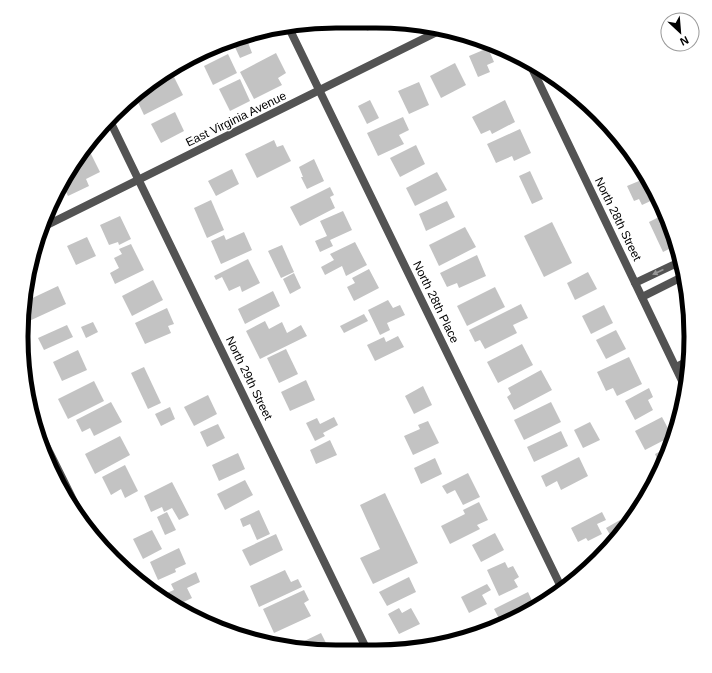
<svg xmlns="http://www.w3.org/2000/svg" width="712" height="673" font-family="Helvetica,sans-serif">
<rect width="100%" height="100%" fill="#fff"/>
<!-- building -->
<g fill="#c3c3c3">
<polygon points="332,21 336,21 348,22 333,29 329,22"/>
<polygon points="364,23 374,24 376,27 367,31"/>
<polygon points="247,40 252,53 240,58 234,45"/>
<polygon points="488,48 494,62 487,65 490,72 478,77 469,56"/>
<polygon points="276,53 286,73 278,78 282,85 254,99 240,72"/>
<polygon points="228,54 237,73 213,85 204,66"/>
<polygon points="455,63 466,85 441,98 430,76"/>
<polygon points="174,77 183,95 144,115 135,96"/>
<polygon points="240,79 250,101 230,111 219,89"/>
<polygon points="419,82 429,105 409,114 398,91"/>
<polygon points="370,100 379,118 367,124 358,106"/>
<polygon points="505,100 515,122 492,134 490,130 481,134 472,117"/>
<polygon points="175,112 184,131 161,143 151,124"/>
<polygon points="403,117 409,130 399,135 404,144 378,156 367,133"/>
<polygon points="520,129 531,153 514,161 512,156 496,163 487,144"/>
<polygon points="274,140 277,147 283,145 291,161 257,178 245,154"/>
<polygon points="416,145 425,164 400,177 390,158"/>
<polygon points="90,152 100,172 86,179 89,186 68,196 62,184 70,180 67,173 79,157"/>
<polygon points="314,159 324,181 307,189 301,177 303,177 299,167"/>
<polygon points="232,169 239,184 216,196 208,181"/>
<polygon points="530,171 543,199 532,204 519,176"/>
<polygon points="437,172 447,190 415,206 406,188"/>
<polygon points="644,172 649,179 657,198 642,205 639,199 634,201 627,186 639,181 637,175"/>
<polygon points="330,187 334,195 330,197 335,208 300,226 290,207"/>
<polygon points="211,200 224,230 207,238 194,208"/>
<polygon points="447,201 455,217 426,231 419,214"/>
<polygon points="343,211 352,230 330,240 333,246 320,252 315,241 327,236 320,221"/>
<polygon points="665,214 674,235 677,245 663,252 649,222"/>
<polygon points="120,216 131,239 119,245 118,242 109,245 100,225"/>
<polygon points="552,222 572,263 544,277 524,236"/>
<polygon points="465,227 476,247 439,266 429,245"/>
<polygon points="244,232 252,250 221,264 211,241 224,235 226,240"/>
<polygon points="87,237 96,256 76,265 67,246"/>
<polygon points="355,242 367,265 346,276 342,266 325,275 321,267 334,260 330,254"/>
<polygon points="131,244 144,270 115,284 110,273 119,268 114,258 122,254 119,249"/>
<polygon points="282,245 294,272 281,278 268,251"/>
<polygon points="477,255 486,276 459,288 457,283 447,287 440,273"/>
<polygon points="248,259 260,283 242,292 240,286 229,291 222,277 216,280 214,276"/>
<polygon points="369,269 379,288 354,301 347,287 355,283 352,278"/>
<polygon points="588,272 597,289 575,300 567,283"/>
<polygon points="294,273 301,288 290,294 283,279"/>
<polygon points="153,280 163,300 132,316 122,296"/>
<polygon points="58,286 66,304 27,322 24,315 24,302"/>
<polygon points="495,287 505,307 467,326 457,306"/>
<polygon points="273,291 280,306 245,324 238,309"/>
<polygon points="388,300 393,308 400,305 405,315 387,323 390,330 380,335 368,310"/>
<polygon points="521,304 528,318 513,325 517,333 485,349 480,340 475,342 469,330"/>
<polygon points="604,305 613,323 591,334 582,316"/>
<polygon points="167,308 174,324 168,326 171,333 145,344 135,323"/>
<polygon points="364,314 368,321 344,333 340,326"/>
<polygon points="265,321 269,329 282,322 287,333 301,325 307,336 260,359 246,331"/>
<polygon points="93,322 98,332 86,338 81,327"/>
<polygon points="67,325 73,337 44,350 38,338"/>
<polygon points="616,330 626,349 606,359 596,340"/>
<polygon points="398,336 404,347 375,361 367,345 384,337 386,342"/>
<polygon points="522,344 533,365 498,383 487,362"/>
<polygon points="286,349 298,374 279,383 267,358"/>
<polygon points="78,350 87,370 62,381 53,362"/>
<polygon points="629,357 642,384 617,396 613,388 606,391 597,372"/>
<polygon points="144,367 161,403 148,409 131,373"/>
<polygon points="541,370 552,390 514,410 507,397 511,394 508,388"/>
<polygon points="306,380 315,400 290,411 281,392"/>
<polygon points="94,381 104,401 68,419 58,399"/>
<polygon points="423,386 432,405 414,414 405,396"/>
<polygon points="649,388 653,397 648,400 653,410 635,420 625,401"/>
<polygon points="208,395 217,414 194,426 184,407"/>
<polygon points="111,402 122,422 94,436 90,428 82,432 76,420"/>
<polygon points="551,402 561,422 524,440 514,420"/>
<polygon points="170,407 175,419 161,426 155,414"/>
<polygon points="334,417 338,425 323,433 325,436 315,441 306,423 317,418 320,424"/>
<polygon points="662,417 672,436 645,450 635,431"/>
<polygon points="428,421 439,443 413,455 404,436 420,429 418,425"/>
<polygon points="590,422 600,440 583,448 574,430"/>
<polygon points="218,424 225,438 207,447 200,432"/>
<polygon points="561,431 568,446 534,462 527,447"/>
<polygon points="120,436 130,455 95,474 85,454"/>
<polygon points="330,440 337,455 316,464 310,450"/>
<polygon points="669,447 665,460 661,468 655,454"/>
<polygon points="238,453 245,469 219,481 212,465"/>
<polygon points="579,457 588,476 561,490 557,481 546,487 541,476"/>
<polygon points="435,458 442,474 421,484 414,468"/>
<polygon points="125,465 138,491 125,498 121,489 111,495 102,477"/>
<polygon points="468,473 480,497 463,505 455,490 447,494 442,486"/>
<polygon points="245,480 253,495 225,510 217,494"/>
<polygon points="172,482 189,515 179,520 172,508 164,512 162,507 151,512 144,496"/>
<polygon points="385,493 418,563 373,584 360,558 380,549 360,505"/>
<polygon points="479,502 488,520 477,525 480,529 450,544 441,526 465,514 463,510"/>
<polygon points="259,510 270,534 257,540 250,524 243,527 240,519"/>
<polygon points="167,512 176,530 165,535 157,517"/>
<polygon points="602,512 606,520 597,524 602,534 588,541 586,538 578,542 571,528"/>
<polygon points="620,520 625,529 621,533 612,538 606,528"/>
<polygon points="152,530 162,549 143,559 133,539"/>
<polygon points="495,533 504,550 481,562 472,545"/>
<polygon points="276,534 283,550 250,566 242,550"/>
<polygon points="179,548 186,564 175,569 176,572 158,580 150,562"/>
<polygon points="505,562 508,568 513,566 519,577 514,580 518,587 499,596 487,570"/>
<polygon points="285,570 291,582 298,579 302,587 259,607 250,586"/>
<polygon points="196,572 200,582 187,588 192,598 175,606 164,600 162,595 174,590 171,584"/>
<polygon points="409,577 416,592 387,606 379,592"/>
<polygon points="487,584 491,590 482,595 487,604 469,613 461,597"/>
<polygon points="304,590 309,600 304,603 311,616 274,633 263,609"/>
<polygon points="528,592 534,605 540,603 540,605 533,610 502,624 494,609"/>
<polygon points="399,608 402,613 411,608 420,624 399,634 388,614"/>
<polygon points="321,633 328,647 297,646 296,645"/>
</g>
<g fill="none" stroke-linecap="round" stroke-linejoin="round">
<!-- minor -->
<g stroke="#535353" stroke-width="8">
<polyline points="288,26 562,589"/>
<polyline points="529,62 685,387"/>
<polyline points="109,119 366,648"/>
<polyline points="41,228 441,30"/>
<polyline points="635,283 673,265 681,266"/>
<polyline points="642,297 680,278 683,273"/>
<polyline points="676,367 690,360"/>
<polyline points="33,419 85,524"/>
</g>
</g>
<!-- one-way arrows -->
<defs><path id="oneway-solid" d="M-6-.8H1V-3.2L6.5 0L1 3.2V.8H-6Z"/></defs>
<use fill="#989898" href="#oneway-solid" transform="translate(658 272) rotate(155)"/>
<g text-anchor="middle" stroke-width="3" stroke-linejoin="round" paint-order="stroke">
<!-- street labels -->
<g font-size="12" fill="#000" stroke="#fff">
<text transform="translate(236 119) rotate(-26)" y="4">East Virginia Avenue</text>
<text transform="translate(618 219) rotate(64)" y="4">North 28th Street</text>
<text transform="translate(436 302) rotate(64)" y="4">North 28th Place</text>
<text transform="translate(249 378) rotate(64)" y="4">North 29th Street</text>
</g>
</g>
<!-- crop -->
<path d="M0 0H712V673H0ZM336 28H376A308 308 0 0 1 684 336V337A308 308 0 0 1 376 645H336A308 308 0 0 1 28 337V336A308 308 0 0 1 336 28Z" fill="#fff" fill-rule="evenodd"/>
<path fill="none" stroke="#000" stroke-width="5" d="M336 28H376A308 308 0 0 1 684 336V337A308 308 0 0 1 376 645H336A308 308 0 0 1 28 337V336A308 308 0 0 1 336 28Z"/>
<!-- north arrow -->
<g transform="translate(680 32) rotate(154)"><circle r="19" fill="#ffffff" stroke="#999999"/>
<path d="M0-3L7 15L0 10L-7 15Z" fill="#000000"/>
<text y="-6" font-size="11" font-weight="bold" text-anchor="middle" fill="#000000">N</text>
</g>
</svg>
